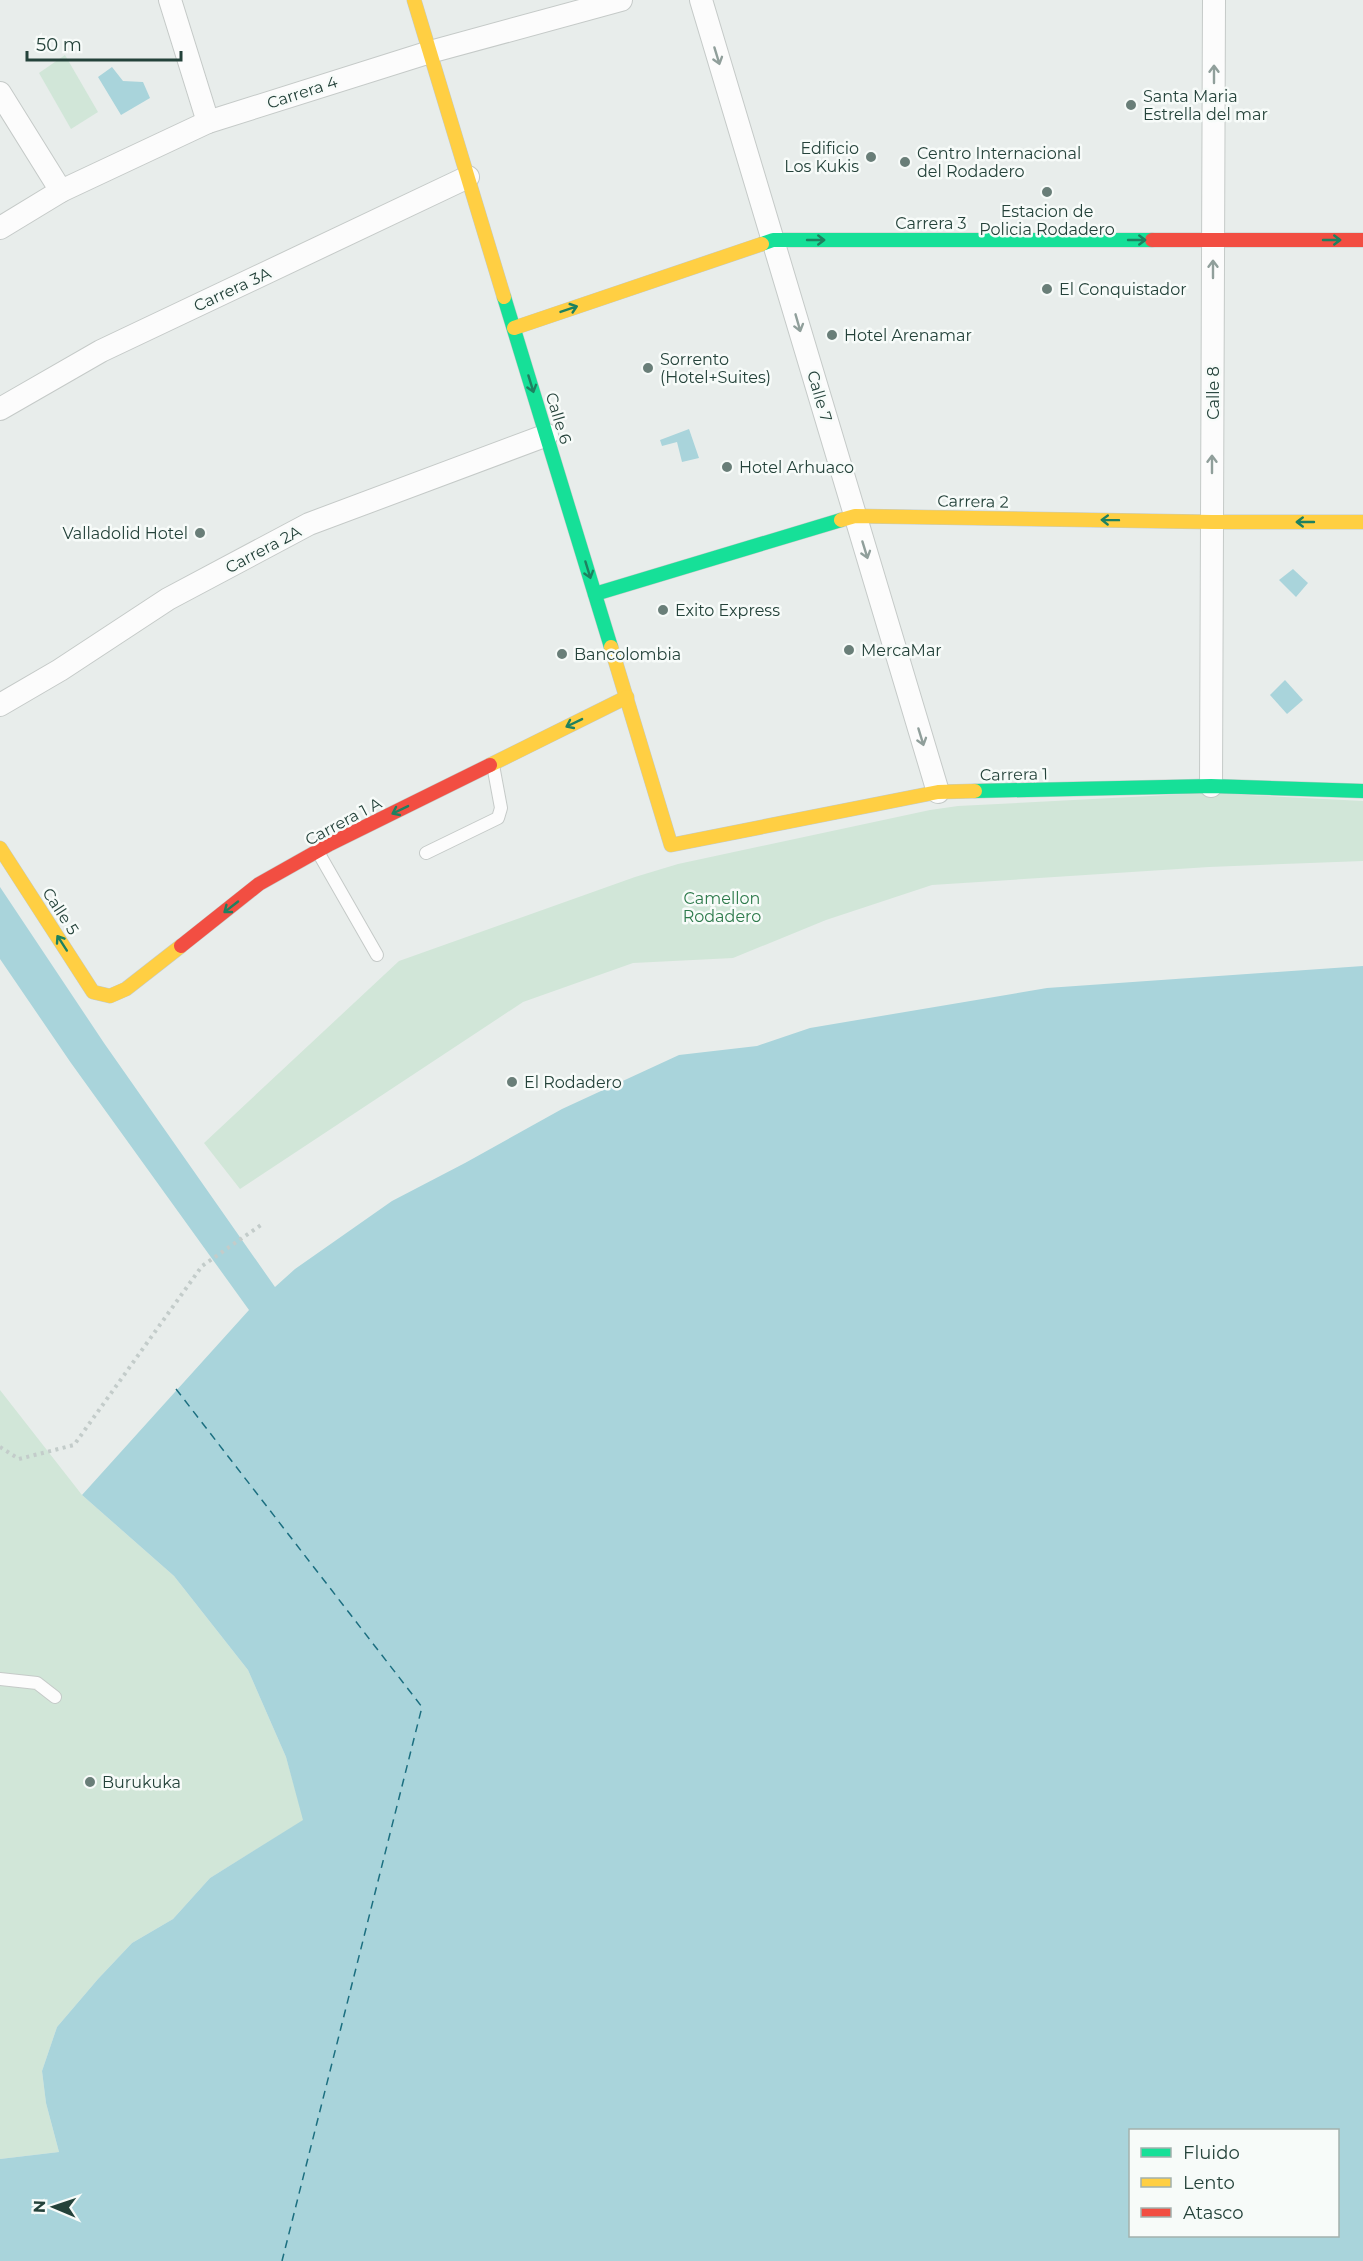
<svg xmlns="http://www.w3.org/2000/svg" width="1363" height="2261" font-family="Montserrat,sans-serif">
<rect width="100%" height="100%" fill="#e8edeb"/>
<!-- green -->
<g fill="#d1e6d8">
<polygon points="65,55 98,112 71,129 39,73"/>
<polygon points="1208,793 1363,801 1363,861 1209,867 932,885 826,920 733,958 633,963 523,1002 240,1189 204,1143 399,961 635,877 678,864 930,810 958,806"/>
<polygon points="0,1390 82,1495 174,1576 248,1670 286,1757 304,1820 210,1878 173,1919 132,1943 98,1979 57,2027 42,2071 46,2103 59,2152 0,2159"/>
</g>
<!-- water -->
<g fill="#a9d4db" fill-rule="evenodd">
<polygon points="112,67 123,81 143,82 150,98 121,115 98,77"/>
<polygon points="689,429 699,458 682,462 677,442 662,446 660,440"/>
<polygon points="1293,569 1308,583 1296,597 1279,580"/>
<polygon points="1285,680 1303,700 1287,714 1270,695"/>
<path d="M0,887L104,1043L275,1287L295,1269L392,1201L465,1163L562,1109L679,1055L757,1046L810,1028L1047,988L1363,966V2261H0V2159L59,2152L46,2103L42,2071L57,2027L98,1979L132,1943L173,1919L210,1878L303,1820L286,1757L248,1670L174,1576L82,1495L249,1310L71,1063L0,959ZM1130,2130H1338V2236H1130Z"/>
</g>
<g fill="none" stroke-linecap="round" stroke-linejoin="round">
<!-- ferry -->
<polyline stroke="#1c6f80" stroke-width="1.5" stroke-dasharray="8 6" stroke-linecap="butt" points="176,1389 422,1707 282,2261"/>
<defs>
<g id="lane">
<polyline points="318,852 377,955"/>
<polyline points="426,853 498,818 501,808 493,765"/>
<polyline points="0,1679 37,1683 55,1697"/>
</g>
<g id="street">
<polyline points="170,0 208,122"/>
<polyline points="701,0 938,792"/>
<polyline points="0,93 61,191"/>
<polyline points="0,228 61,191 208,122 430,52 621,0"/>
<polyline points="0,409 101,351 468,177"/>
<polyline points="0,705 60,670 168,599 309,524 547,435"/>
<polyline points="1211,786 1214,0"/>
</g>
<g id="fast">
<polyline points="762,244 773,240 1152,240"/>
<polyline points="504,297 611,647"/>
<polyline points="595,594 841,520"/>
<polyline points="975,791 1211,786 1363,791"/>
</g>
<g id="slow">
<polyline points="414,0 504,297"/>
<polyline points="514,328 762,244"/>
<polyline points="841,520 855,516 1212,522 1363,522"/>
<polyline points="611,647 671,845 938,792 975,791"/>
<polyline points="490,765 627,697"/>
<polyline points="0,848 93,992 110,996 126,989 181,946"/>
</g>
<g id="jam">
<polyline points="1152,240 1363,240"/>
<polyline points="181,946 259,884 330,844 490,765"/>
</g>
</defs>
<!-- lane casing -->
<use href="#lane" stroke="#c5cac8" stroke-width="14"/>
<!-- street casing -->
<use href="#street" stroke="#c5cac8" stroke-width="24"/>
<!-- fast casing -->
<use href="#fast" stroke="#c3cbc8" stroke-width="15"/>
<!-- slow casing -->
<use href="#slow" stroke="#c3cbc8" stroke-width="15"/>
<!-- jam casing -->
<use href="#jam" stroke="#c3cbc8" stroke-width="15"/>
<!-- path -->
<polyline stroke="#c3ccca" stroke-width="4" stroke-dasharray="3 4.5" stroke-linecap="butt" points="0,1447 19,1459 74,1445 202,1266 261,1225"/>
<!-- lane -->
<use href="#lane" stroke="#fcfcfc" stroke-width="12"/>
<!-- street -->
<use href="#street" stroke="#fcfcfc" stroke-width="22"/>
<!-- fast -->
<use href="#fast" stroke="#16e098" stroke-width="14"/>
<!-- slow -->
<use href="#slow" stroke="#ffcf43" stroke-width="14"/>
<!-- jam -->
<use href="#jam" stroke="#f24e42" stroke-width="14"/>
</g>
<!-- one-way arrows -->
<defs><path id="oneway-shaft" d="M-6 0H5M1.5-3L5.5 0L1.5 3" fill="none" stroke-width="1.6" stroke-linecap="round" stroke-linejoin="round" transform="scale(1.5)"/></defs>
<g stroke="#909f9b">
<use href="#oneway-shaft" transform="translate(717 56) rotate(73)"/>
<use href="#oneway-shaft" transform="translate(1214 74) rotate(-90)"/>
<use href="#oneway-shaft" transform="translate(1213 269) rotate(-90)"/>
<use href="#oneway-shaft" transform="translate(798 323) rotate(74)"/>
<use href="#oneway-shaft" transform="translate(1212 464) rotate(-90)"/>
<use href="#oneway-shaft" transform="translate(865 550) rotate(73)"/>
<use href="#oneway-shaft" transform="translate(921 737) rotate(73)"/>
</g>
<g stroke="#1e8160">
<use href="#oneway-shaft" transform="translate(816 240)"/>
<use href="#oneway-shaft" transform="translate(1137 240)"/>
<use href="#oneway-shaft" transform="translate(1332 240)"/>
<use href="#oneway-shaft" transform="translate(569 309) rotate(-19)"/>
<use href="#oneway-shaft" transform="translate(531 384) rotate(73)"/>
<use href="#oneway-shaft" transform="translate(1110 520) rotate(-179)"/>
<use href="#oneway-shaft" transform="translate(1305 522) rotate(-180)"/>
<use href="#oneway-shaft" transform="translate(588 570) rotate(73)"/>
<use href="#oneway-shaft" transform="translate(574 723) rotate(154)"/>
<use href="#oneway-shaft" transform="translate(400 810) rotate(154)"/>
<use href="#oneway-shaft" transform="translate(231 907) rotate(142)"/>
<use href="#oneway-shaft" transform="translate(62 943) rotate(-123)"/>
</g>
<!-- markers -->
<g fill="#697e78" stroke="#f7fbf9" stroke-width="2">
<circle cx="1131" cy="105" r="6"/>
<circle cx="871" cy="157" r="6"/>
<circle cx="905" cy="162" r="6"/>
<circle cx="1047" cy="192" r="6"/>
<circle cx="1047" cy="289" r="6"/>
<circle cx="832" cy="335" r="6"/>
<circle cx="648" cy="368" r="6"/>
<circle cx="727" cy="467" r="6"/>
<circle cx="200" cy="533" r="6"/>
<circle cx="663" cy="610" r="6"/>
<circle cx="849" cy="650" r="6"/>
<circle cx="562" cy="654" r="6"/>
<circle cx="512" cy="1082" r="6"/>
<circle cx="90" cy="1782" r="6"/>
</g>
<g text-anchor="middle" stroke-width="5" stroke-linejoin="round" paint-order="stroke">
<!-- street labels -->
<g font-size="16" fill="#24423a" stroke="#f7fbf9">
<text transform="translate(302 92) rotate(-18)" y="6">Carrera 4</text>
<text x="931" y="229">Carrera 3</text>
<text transform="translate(232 289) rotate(-25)" y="6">Carrera 3A</text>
<text transform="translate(1213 393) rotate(-90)" y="6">Calle 8</text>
<text transform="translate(820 396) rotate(74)" y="6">Calle 7</text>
<text transform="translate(559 418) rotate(73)" y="6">Calle 6</text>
<text transform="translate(973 501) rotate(1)" y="6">Carrera 2</text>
<text transform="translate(263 549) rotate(-28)" y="6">Carrera 2A</text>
<text transform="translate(1014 774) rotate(-1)" y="6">Carrera 1</text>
<text transform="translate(343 821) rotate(-28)" y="6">Carrera 1 A</text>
<text transform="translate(61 911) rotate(57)" y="6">Calle 5</text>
</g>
<!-- poi labels -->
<g font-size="16" fill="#24423a" stroke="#f7fbf9" text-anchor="start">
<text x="1143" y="102">Santa Maria<tspan x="1143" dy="18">Estrella del mar</tspan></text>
<text x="859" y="154" text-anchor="end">Edificio<tspan x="859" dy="18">Los Kukis</tspan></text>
<text x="917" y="159">Centro Internacional<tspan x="917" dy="18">del Rodadero</tspan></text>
<text x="1047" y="217" text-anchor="middle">Estacion de<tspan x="1047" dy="18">Policia Rodadero</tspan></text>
<text x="1059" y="295">El Conquistador</text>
<text x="844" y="341">Hotel Arenamar</text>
<text x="660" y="365">Sorrento<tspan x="660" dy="18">(Hotel+Suites)</tspan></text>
<text x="739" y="473">Hotel Arhuaco</text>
<text x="188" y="539" text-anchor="end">Valladolid Hotel</text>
<text x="675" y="616">Exito Express</text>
<text x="861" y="656">MercaMar</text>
<text x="574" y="660">Bancolombia</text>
<text x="524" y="1088">El Rodadero</text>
<text x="102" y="1788">Burukuka</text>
</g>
<!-- park labels -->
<g font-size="16" fill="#2d7a4b" stroke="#f7fbf9">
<text x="722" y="904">Camellon<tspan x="722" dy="18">Rodadero</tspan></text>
</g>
</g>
<!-- legend -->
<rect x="1129" y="2129" width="210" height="108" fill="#f7fbf9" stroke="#a3b1ad" stroke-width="1.5"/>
<rect x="1141" y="2148" width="30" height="9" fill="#16e098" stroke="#a3b1ad" stroke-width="1.5"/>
<text x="1183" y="2159" font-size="18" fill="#24423a">Fluido</text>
<rect x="1141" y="2178" width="30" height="9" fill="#ffcf43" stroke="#a3b1ad" stroke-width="1.5"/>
<text x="1183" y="2189" font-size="18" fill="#24423a">Lento</text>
<rect x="1141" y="2208" width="30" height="9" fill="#f24e42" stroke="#a3b1ad" stroke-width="1.5"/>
<text x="1183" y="2219" font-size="18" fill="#24423a">Atasco</text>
<!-- north arrow -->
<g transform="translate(54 2207) rotate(272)" stroke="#f7fbf9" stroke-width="4.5" paint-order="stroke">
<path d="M0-4.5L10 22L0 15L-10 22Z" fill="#24423a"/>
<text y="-9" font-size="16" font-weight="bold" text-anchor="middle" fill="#24423a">N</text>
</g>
<!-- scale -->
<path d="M27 51v9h154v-9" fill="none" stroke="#24423a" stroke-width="3"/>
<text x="36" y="51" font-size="18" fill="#24423a" stroke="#f7fbf9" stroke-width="4.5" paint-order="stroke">50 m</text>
</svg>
